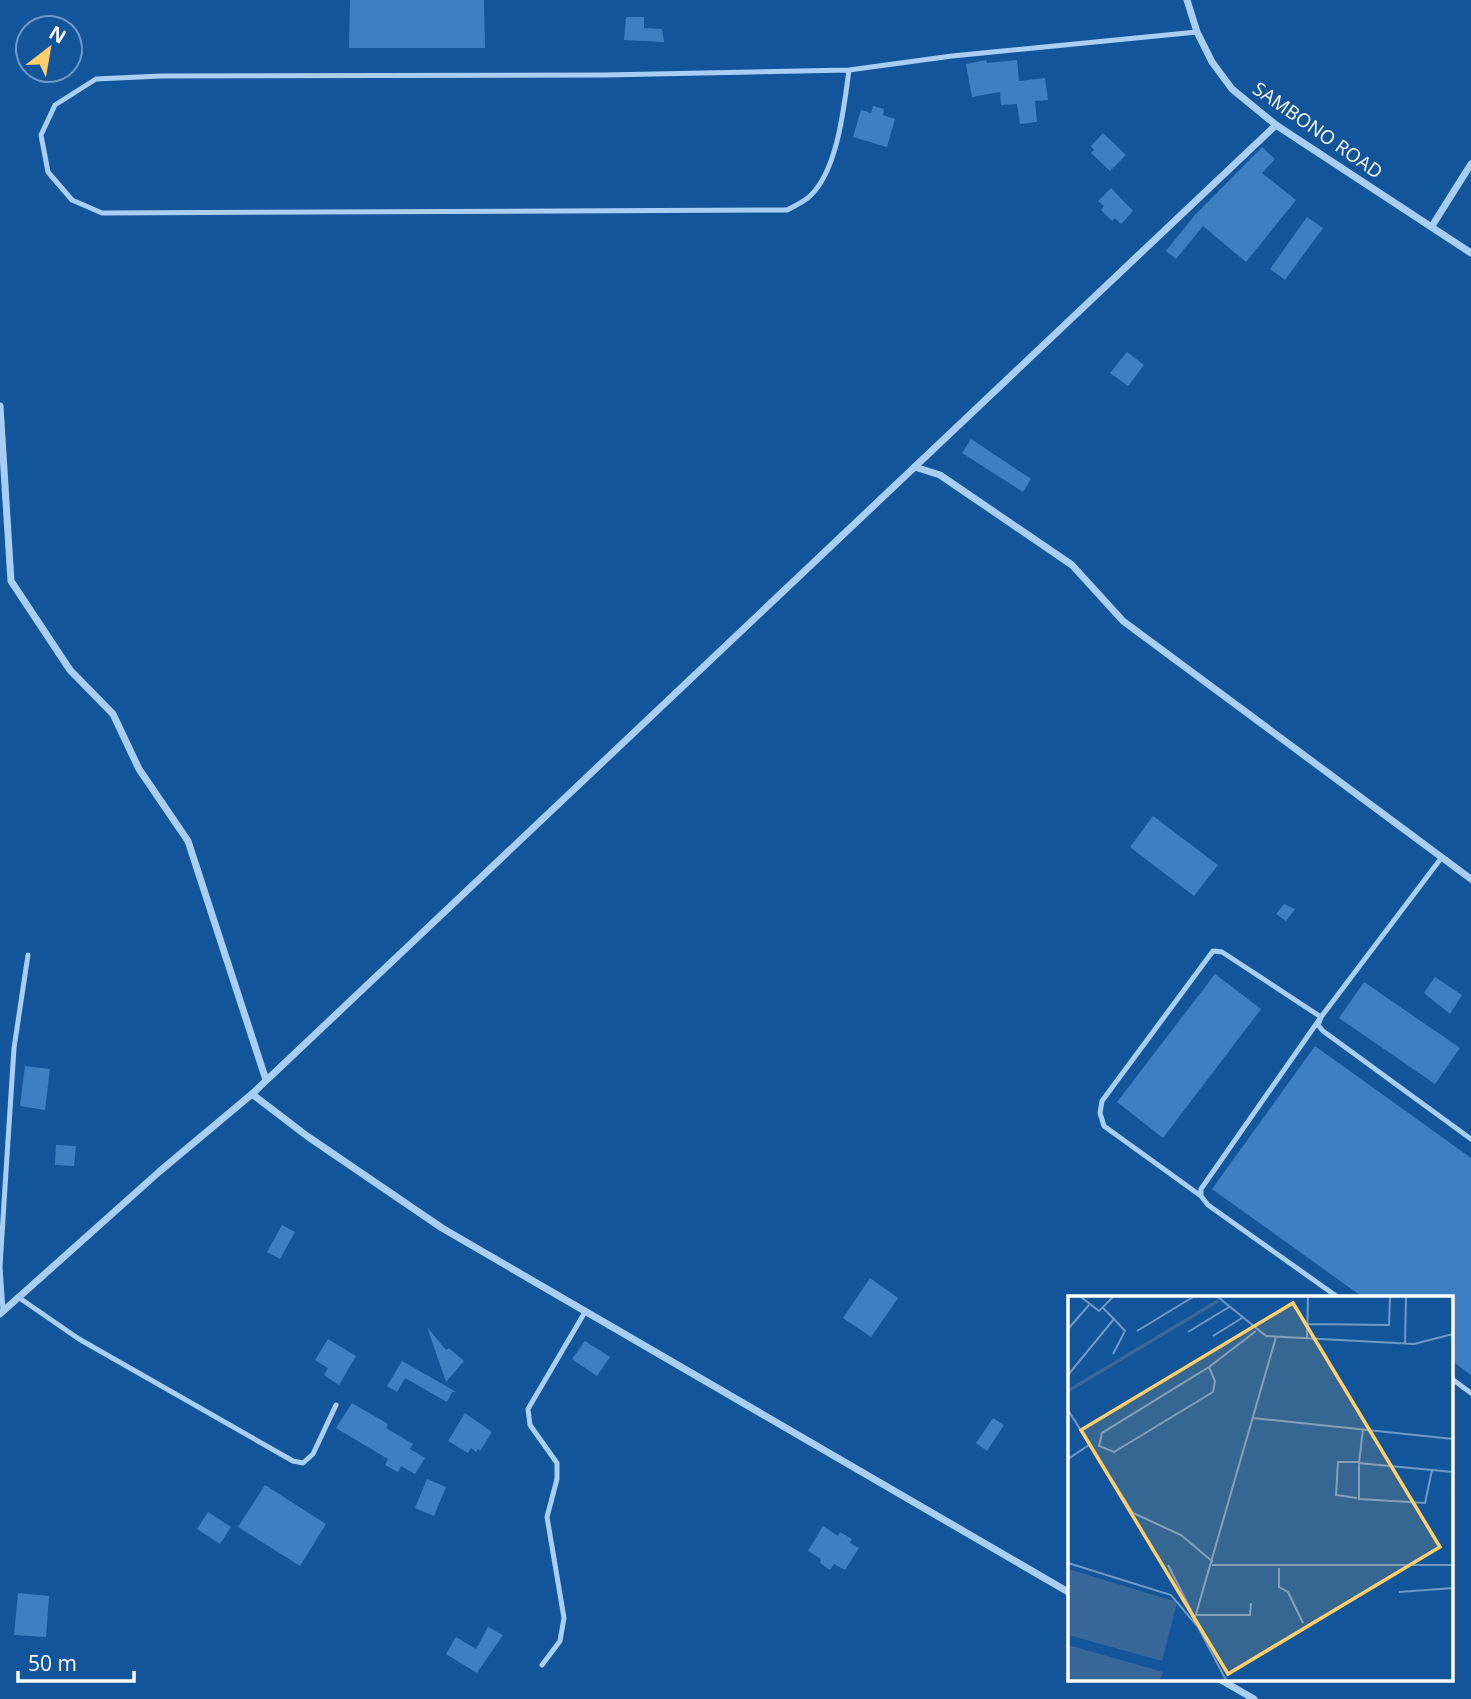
<svg xmlns="http://www.w3.org/2000/svg" width="1471" height="1699" font-family="'Open Sans',sans-serif">
<rect width="100%" height="100%" fill="#13559b"/>
<!-- building -->
<g fill="#3c7fc2">
<polygon points="350,0 484,0 485,48 349,48"/>
<polygon points="626,17 644,17 644,28 662,29 664,42 624,40"/>
<polygon points="986,60 987,63 1017,60 1019,81 1045,78 1048,100 1035,101 1037,122 1020,124 1017,104 1001,105 1000,92 972,97 966,64"/>
<polygon points="873,106 884,109 883,115 895,119 887,147 853,137 861,110 871,113"/>
<polygon points="1103,133 1126,155 1110,171 1091,153 1094,150 1091,146"/>
<polygon points="1262,147 1275,159 1262,173 1296,200 1246,262 1203,226 1176,259 1166,251 1194,216"/>
<polygon points="1111,188 1133,211 1121,224 1115,218 1112,221 1101,210 1104,206 1098,201"/>
<polygon points="1307,217 1323,228 1285,280 1270,269"/>
<polygon points="1127,352 1144,365 1128,386 1110,373"/>
<polygon points="971,439 1031,479 1023,492 962,453"/>
<polygon points="1153,816 1218,865 1194,896 1130,847"/>
<polygon points="1284,904 1295,909 1286,921 1276,914"/>
<polygon points="1215,974 1261,1009 1163,1138 1117,1102"/>
<polygon points="1435,977 1462,995 1450,1014 1424,993"/>
<polygon points="1364,982 1460,1048 1435,1084 1339,1018"/>
<polygon points="1315,1046 1471,1158 1471,1375 1452,1361 1452,1298 1364,1298 1212,1189"/>
<polygon points="25,1066 50,1069 45,1110 20,1106"/>
<polygon points="56,1145 76,1146 74,1166 55,1165"/>
<polygon points="282,1225 295,1232 280,1259 267,1252"/>
<polygon points="870,1278 898,1298 871,1337 843,1318"/>
<polygon points="427,1327 446,1350 449,1348 464,1361 446,1382"/>
<polygon points="328,1339 356,1356 339,1385 324,1375 328,1368 315,1360"/>
<polygon points="585,1341 610,1357 597,1376 572,1359"/>
<polygon points="402,1361 446,1386 456,1392 452,1392 447,1402 405,1378 397,1392 387,1386"/>
<polygon points="352,1403 388,1424 386,1428 413,1444 410,1449 425,1458 415,1474 401,1466 398,1472 385,1465 388,1459 336,1428"/>
<polygon points="465,1413 492,1432 480,1451 478,1449 476,1452 471,1448 468,1453 448,1441"/>
<polygon points="993,1418 1004,1425 987,1451 976,1443"/>
<polygon points="427,1479 446,1487 434,1516 415,1508"/>
<polygon points="265,1485 326,1524 300,1566 238,1527"/>
<polygon points="208,1512 231,1527 220,1544 197,1529"/>
<polygon points="823,1526 838,1536 840,1532 852,1539 850,1543 859,1548 845,1570 834,1564 830,1570 820,1563 821,1559 808,1551"/>
<polygon points="18,1593 49,1596 46,1637 14,1635"/>
<polygon points="488,1627 503,1635 477,1673 446,1654 456,1637 476,1649"/>
</g>
<g fill="none" stroke-linecap="round" stroke-linejoin="round">
<!-- lane -->
<g stroke="#a8cef3" stroke-width="5">
<path d="M849,70C844,106 838,170 810,196C804,202 794,206 787,210L102,213L72,200L48,172L41,135L55,105L96,79L161,76L605,75L849,70L952,56L1197,32"/>
<polyline points="1442,857 1321,1017 1318,1025 1323,1031 1471,1139"/>
<polyline points="1201,1196 1104,1126 1100,1113 1102,1101 1213,951 1222,952 1321,1017 1201,1189 1201,1196 1208,1205 1339,1298"/>
<polyline points="18,1297 79,1339 293,1461 303,1463 313,1454 336,1405"/>
<polyline points="3,1311 0,1267 5,1187 14,1048 28,955"/>
<polyline points="1452,1379 1471,1393"/>
<polyline points="542,1665 560,1641 564,1618 547,1517 557,1479 557,1463 530,1425 528,1409 585,1312"/>
</g>
<!-- street -->
<g stroke="#a8cef3" stroke-width="7">
<polyline points="1187,0 1197,32 1212,62 1232,89 1276,125 1471,253"/>
<polyline points="1432,226 1471,164"/>
<polyline points="0,406 11,581 70,670 113,714 139,769 188,841 266,1080"/>
<polyline points="915,467 940,475 1072,565 1123,621 1471,879"/>
<polyline points="252,1094 307,1136 442,1228 1070,1593"/>
<polyline points="0,1314 160,1171 252,1094 1276,125"/>
<polyline points="1221,1680 1254,1699"/>
</g>
</g>
<g text-anchor="middle" stroke-width="5" stroke-linejoin="round" paint-order="stroke">
<!-- street labels -->
<g font-size="19" fill="#fff" stroke="#13559b">
<text transform="translate(1318 130) rotate(35)" y="7">SAMBONO ROAD</text>
</g>
</g>
<!-- overview -->
<g transform="translate(1068 1296)">
<rect width="385" height="385" fill="#13559b"/>
<path d="M0,273L109,306L94,365L0,339ZM0,349L95,376L92,384H0Z" fill="#386799"/>
<path fill="none" stroke="#386799" stroke-width="3.5" d="M0,95L150,5"/>
<path fill="none" stroke="#7199c3" stroke-width="2" d="M13,1L31,15L45,1M150,1L198,40L346,48L385,38M239,28L321,29L322,1M0,33L21,9M69,35L125,1M120,36L161,11M145,40L174,22M239,43L240,1M337,48L338,1M45,58L57,35L46,23M141,71L147,85L145,96L46,156L31,150L34,137L141,71L188,35M0,79L46,23L35,12M0,114L65,217L113,239L145,266M185,122L385,143M295,133L291,167L385,176M0,163L21,149M289,202L268,199L270,166H291V203L357,207L364,174M0,267L103,299L130,331L158,384M100,269L127,322M144,269H385M211,272V291L220,296L235,327M331,296L385,292M128,319H182L183,307M126,325L208,41"/>
<path fill="#ffcd6a" fill-opacity="0.15" stroke="#ffcd6a" stroke-width="3.5" d="M225,7L372,251L160,378L13,134Z"/>
<rect width="385" height="385" fill="none" stroke="#fff" stroke-width="3.5"/>
</g>
<!-- north arrow -->
<g transform="translate(49 49) rotate(31)"><circle r="33" fill="#13559b" stroke="#7199c3" stroke-width="2"/>
<path d="M0-5L12 26L0 18L-12 26Z" fill="#ffcd6a"/>
<text y="-10" font-size="19" font-weight="bold" text-anchor="middle" fill="#ffffff">N</text>
</g>
<!-- scale -->
<path d="M18 1671v10h116v-10" fill="none" stroke="#ffffff" stroke-width="3.5"/>
<text x="28" y="1671" font-size="21" fill="#ffffff" stroke="#13559b" stroke-width="5" paint-order="stroke">50 m</text>
</svg>
